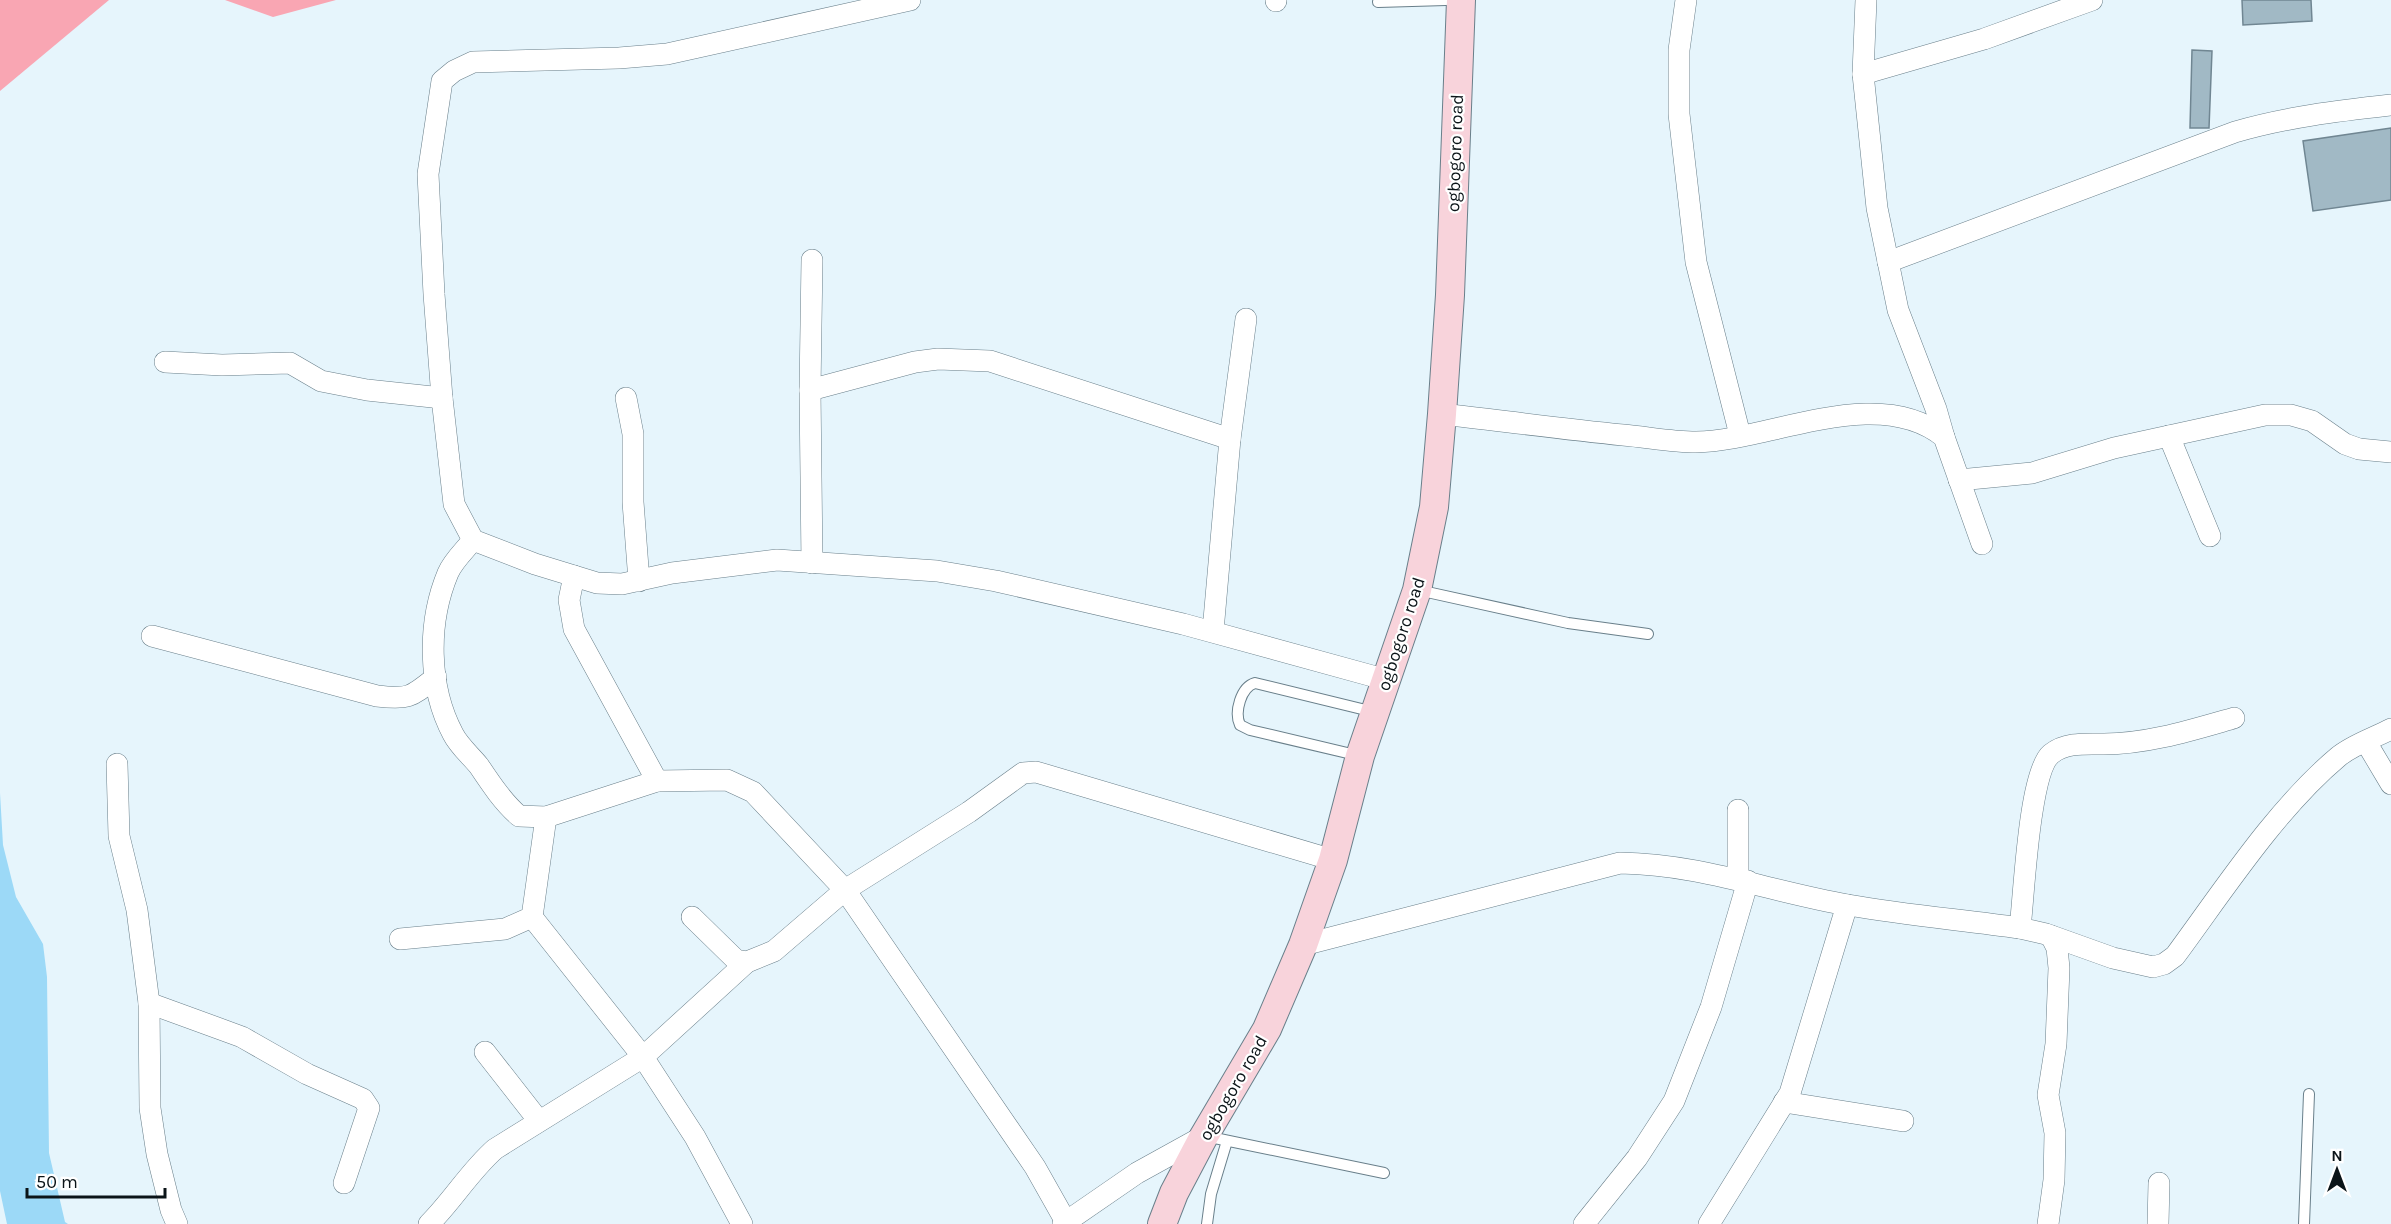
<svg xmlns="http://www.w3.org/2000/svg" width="2391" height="1224" font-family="Karla,sans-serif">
<rect width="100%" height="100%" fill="#e6f5fc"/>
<!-- forest -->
<g fill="#f9a6b3">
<polygon points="0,0 109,0 0,91"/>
<polygon points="225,0 336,0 273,17"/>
</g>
<!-- water -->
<polygon fill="#9cd9f7" points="0,793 3,845 16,897 43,944 47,977 49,1153 65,1222 68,1224 7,1224 0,1191"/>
<!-- building -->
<g fill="#a1b9c5" stroke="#708692" stroke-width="1.5">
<polygon points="2242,0 2311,0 2312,21 2243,25"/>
<polygon points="2192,50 2212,51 2209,128 2190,128"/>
<polygon points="2391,128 2391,200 2313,211 2303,141"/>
</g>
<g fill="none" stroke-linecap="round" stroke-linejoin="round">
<defs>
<g id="lane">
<polyline points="1378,2 1446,0"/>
<polyline points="1418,590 1568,623 1648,634"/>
<path d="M1360,756L1250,730L1240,725C1234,712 1241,687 1255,683L1374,712"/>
<polyline points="1205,1136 1384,1173"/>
<polyline points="1207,1224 1211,1194 1227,1141"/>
<polyline points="2304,1224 2309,1094"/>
</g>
<g id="street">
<polyline points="910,0 667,54 619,58 473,62 454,71 442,81 428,174 434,294 442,398 454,504 473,540 535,564 597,583 622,584 672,573 777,560 937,571 996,581 1183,624 1387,680"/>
<polyline points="1686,0 1679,50 1679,114 1696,262 1740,435"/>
<polyline points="1866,0 1863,74 1877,208 1898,310 1936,409 1944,437"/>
<polyline points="1276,1 1276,0"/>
<polyline points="1863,74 1984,39 2092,0"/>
<polyline points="812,260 810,390 812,563"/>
<path d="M1888,262L2235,132C2286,117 2338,111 2391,105"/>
<polyline points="165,362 222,365 290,363 321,381 367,390 442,398"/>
<polyline points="810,390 915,362 938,359 990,361 1230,439"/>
<polyline points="626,398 633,434 633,502 639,581"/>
<path d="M1442,414C1503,421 1563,429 1623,435C1647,437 1672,442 1696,442C1770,441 1877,383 1944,437L1982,544"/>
<polyline points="2169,436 2210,536"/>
<polyline points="1959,480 2032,473 2114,448 2265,415 2291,415 2312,421 2345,444 2359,449 2391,452"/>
<path d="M473,540C465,550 453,561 448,573C427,623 428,687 453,734C459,746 471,756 479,766C491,784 503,802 519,816L546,817L657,781L727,780L753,792L845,890L1035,1167L1066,1222"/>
<polyline points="574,576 569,600 574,629 657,781"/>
<polyline points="1213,631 1230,439 1246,319"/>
<path d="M152,636L377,696C409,700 411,697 436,677"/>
<polyline points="2366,742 2391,784"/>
<polyline points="117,764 119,836 137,910 149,1003 150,1108 157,1154 171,1210 177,1224"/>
<polyline points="1738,810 1738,878"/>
<polyline points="692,917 736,960 747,962 774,951 845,890 969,812 1023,773 1036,772 1333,860"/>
<path d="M2020,928C2024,896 2029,772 2051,754C2066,742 2086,744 2104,744C2148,744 2192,730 2234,718"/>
<polyline points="400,939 505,929 532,917 546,817"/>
<path d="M1303,945L1620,863C1701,864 1771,892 1848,905C1905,915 1963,920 2020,928L2046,934L2113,958L2153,967L2164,964L2175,956C2223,891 2276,809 2338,757C2352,745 2374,738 2391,729"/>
<polyline points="149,1003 242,1037 307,1074 363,1099 369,1108 344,1183"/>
<polyline points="485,1052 539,1121"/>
<polyline points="1784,1102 1903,1121"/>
<path d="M429,1224C453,1200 470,1171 495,1149L643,1057L532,917"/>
<polyline points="742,1224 695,1137 643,1057 747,962"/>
<polyline points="1063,1224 1137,1173 1204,1136"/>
<polyline points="1584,1224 1637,1158 1674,1101 1711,1007 1748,881"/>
<polyline points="1709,1224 1790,1093 1847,905"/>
<polyline points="2048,1224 2054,1180 2055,1133 2048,1095 2056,1044 2059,968 2057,948 2051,936"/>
<polyline points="2158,1224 2159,1183"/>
</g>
<polyline id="secondary" points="1162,1224 1174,1193 1204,1136 1267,1029 1303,945 1333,860 1360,756 1417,590 1434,507 1442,414 1450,295 1461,0"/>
</defs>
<!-- lane casing -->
<use href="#lane" stroke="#697f8a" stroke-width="12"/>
<!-- street casing -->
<use href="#street" stroke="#697f8a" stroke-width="22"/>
<!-- secondary casing -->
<use href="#secondary" stroke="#697f8a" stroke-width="30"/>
<!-- lane -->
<use href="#lane" stroke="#fff" stroke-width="10"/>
<!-- street -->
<use href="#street" stroke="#fff" stroke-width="21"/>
<!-- secondary -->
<use href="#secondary" stroke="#f8d3db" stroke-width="28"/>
</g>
<g text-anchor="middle" stroke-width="4.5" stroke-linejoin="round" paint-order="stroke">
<!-- street labels -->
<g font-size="18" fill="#0b1418" stroke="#fff">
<text transform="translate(1455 153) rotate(-88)" y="6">ogbogoro road</text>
<text transform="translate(1401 634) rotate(-72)" y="6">ogbogoro road</text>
<text transform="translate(1233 1088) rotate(-60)" y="6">ogbogoro road</text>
</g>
</g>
<!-- north arrow -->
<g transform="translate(2337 1170)" stroke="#ffffff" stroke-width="4.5" paint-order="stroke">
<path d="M0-4.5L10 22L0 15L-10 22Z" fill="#0b1418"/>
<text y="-9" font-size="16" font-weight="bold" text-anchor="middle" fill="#0b1418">N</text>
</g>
<!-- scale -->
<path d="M27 1188v9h138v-9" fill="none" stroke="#0b1418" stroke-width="3"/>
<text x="36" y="1188" font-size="18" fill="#0b1418" stroke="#ffffff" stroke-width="4.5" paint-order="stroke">50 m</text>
</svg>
